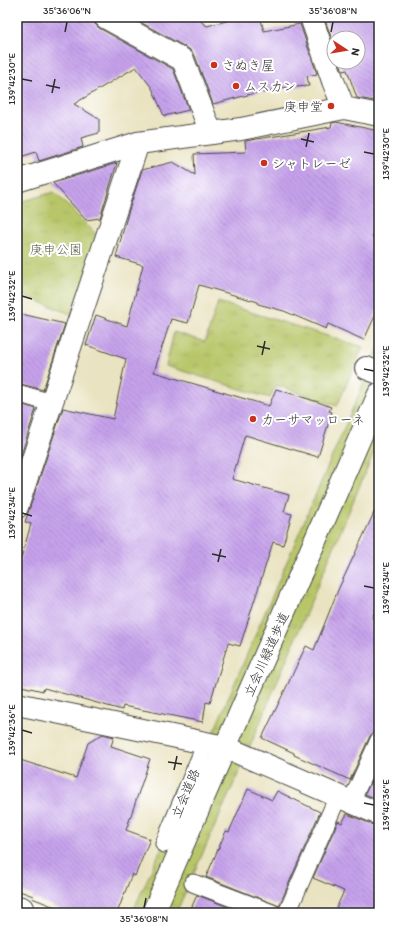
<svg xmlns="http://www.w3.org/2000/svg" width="396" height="930" font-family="Itim,'Klee One',sans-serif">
<defs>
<pattern id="park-tufts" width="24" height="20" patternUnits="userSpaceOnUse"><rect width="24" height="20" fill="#b8c669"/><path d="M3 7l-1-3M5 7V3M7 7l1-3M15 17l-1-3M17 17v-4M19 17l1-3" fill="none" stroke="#9eaa5b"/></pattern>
<pattern id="building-back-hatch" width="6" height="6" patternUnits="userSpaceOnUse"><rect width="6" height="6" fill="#c6a2ec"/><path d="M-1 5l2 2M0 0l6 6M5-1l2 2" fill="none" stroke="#a184bf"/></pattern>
</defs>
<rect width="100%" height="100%" fill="#fff"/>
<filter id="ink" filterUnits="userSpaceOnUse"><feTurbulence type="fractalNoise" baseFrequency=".025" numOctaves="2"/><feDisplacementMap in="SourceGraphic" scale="8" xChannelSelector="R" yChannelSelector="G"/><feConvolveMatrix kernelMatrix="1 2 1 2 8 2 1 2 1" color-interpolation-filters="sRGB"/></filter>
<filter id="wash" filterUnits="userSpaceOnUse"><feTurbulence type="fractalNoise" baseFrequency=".012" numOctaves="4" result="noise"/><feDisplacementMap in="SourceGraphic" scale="16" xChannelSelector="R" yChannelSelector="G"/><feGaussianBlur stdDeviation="0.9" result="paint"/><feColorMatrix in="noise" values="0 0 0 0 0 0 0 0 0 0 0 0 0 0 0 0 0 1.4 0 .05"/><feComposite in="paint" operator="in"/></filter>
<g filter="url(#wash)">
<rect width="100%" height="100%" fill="#eae3c1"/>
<!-- park -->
<g fill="url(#park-tufts)" stroke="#72784a">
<polygon points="54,192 100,238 76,316 17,293 17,203"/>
<polygon points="218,302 363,347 337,406 276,385 270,398 166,366 174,332 205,342"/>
<polygon points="379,347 379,440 243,763 176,913 132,913 212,736"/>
</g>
<g id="blocks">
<!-- building -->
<g fill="url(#building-back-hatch)">
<polygon points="17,17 93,17 94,23 99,28 173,69 189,110 164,116 152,88 136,67 74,104 99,119 99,133 81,138 83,147 39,161 36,152 17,158"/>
<polygon points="131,17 195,17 207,26 242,17 260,17 264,31 300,24 317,74 307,76 309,86 279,88 263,93 263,91 213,104 195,56 189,49"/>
<polygon points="342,17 379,17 379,90 375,101 357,98 347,70 343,71 340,62 358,62 358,38 334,38 334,45 325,20"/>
<polygon points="336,122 379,131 379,220 372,237 379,240 379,307 364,340 328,324 326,329 284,311 258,304 258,302 199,285 188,323 171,319 154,372 269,406 276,389 318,402 331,407 329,411 332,412 318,457 245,435 232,479 289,495 284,512 292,514 283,545 273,542 240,646 228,643 210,703 206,702 203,722 123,706 122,710 44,688 43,691 17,685 17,572 31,524 25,522 63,408 113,419 126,359 86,345 96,315 127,326 143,265 116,257 128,213 142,170 173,162 195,175 194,154 246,152 245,141 331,127 332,123"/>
<polygon points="117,163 100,218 86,220 53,183"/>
<polygon points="17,313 65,324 43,390 17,383"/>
<polygon points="17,403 36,409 17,467"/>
<polygon points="379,502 379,602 372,618 379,621 379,730 374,732 370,736 350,780 294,755 294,753 262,738 306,646 314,650 338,590"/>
<polygon points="103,734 114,737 111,746 150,759 126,830 150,839 135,876 132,874 117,913 70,913 32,898 33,896 17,890 17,759 76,778 88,743"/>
<polygon points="379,764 379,800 365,794"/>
<polygon points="248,789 272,800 277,791 320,812 279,906 206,877 226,831 229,832"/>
<polygon points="347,814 374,825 379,826 379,913 334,913 344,891 313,878 338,821 342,823"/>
<polygon points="197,895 244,913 189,913"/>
</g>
</g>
</g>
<g filter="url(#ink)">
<use href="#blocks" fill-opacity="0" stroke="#484742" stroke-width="1"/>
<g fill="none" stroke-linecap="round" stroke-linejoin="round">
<defs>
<g id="service">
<polyline points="17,393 51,403"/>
<polyline points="351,802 379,740"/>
<polyline points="164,844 206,743"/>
<polyline points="193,883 272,913"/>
<polyline points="287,913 338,796"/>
</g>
<polyline id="pedestrian" points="153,913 379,394"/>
<g id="minor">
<polyline points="105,17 183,60 211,133"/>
<polyline points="311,17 333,81 344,108"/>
<polyline points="366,368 379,373"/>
<polyline points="17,507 138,143"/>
<polyline points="17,704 225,747 379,814"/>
<polyline points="17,907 22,908 20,913"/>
</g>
<polyline id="tertiary" points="17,181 138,143 241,129 344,108 379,115"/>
</defs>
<!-- service casing -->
<use href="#service" stroke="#484742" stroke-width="19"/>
<!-- pedestrian casing -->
<use href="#pedestrian" stroke="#484742" stroke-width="24"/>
<!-- minor casing -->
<use href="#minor" stroke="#484742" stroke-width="24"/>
<!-- tertiary casing -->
<use href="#tertiary" stroke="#484742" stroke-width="24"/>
<!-- service -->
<use href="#service" stroke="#fff" stroke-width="17"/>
<!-- pedestrian -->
<use href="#pedestrian" stroke="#fff" stroke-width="22"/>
<!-- minor -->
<use href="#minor" stroke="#fff" stroke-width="22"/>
<!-- tertiary -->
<use href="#tertiary" stroke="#fff" stroke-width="22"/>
</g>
</g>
<!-- ticks -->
<path fill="none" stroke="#2b2b2b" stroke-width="1.5" d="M65,32L67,22M331,32L333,22M22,79L32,81M46,85L60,88M52,93L55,79M301,139L314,142M306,147L309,133M364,152L374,154M22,296L32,299M257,346L270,349M262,355L265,341M364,369L374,371M22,513L32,516M212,554L226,557M218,562L221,549M364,586L374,588M22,730L32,733M168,762L182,764M174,770L177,756M364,803L374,805M144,908L146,898"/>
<!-- markers -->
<g fill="#c8321e" stroke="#fff" stroke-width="1.5">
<circle cx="214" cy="65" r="4"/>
<circle cx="236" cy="86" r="4"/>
<circle cx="331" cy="106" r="4"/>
<circle cx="264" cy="163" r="4"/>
<circle cx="253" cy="419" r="4"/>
</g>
<g text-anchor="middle" stroke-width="4" stroke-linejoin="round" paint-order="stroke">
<!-- poi labels -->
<g font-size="13" fill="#2b2b2b" stroke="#fff" text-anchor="start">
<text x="222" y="70">さぬき屋</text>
<text x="244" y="91">ムスカン</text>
<text x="323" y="111" text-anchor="end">庚申堂</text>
<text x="272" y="168">シャトレーゼ</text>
<text x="261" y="424">カーサマッローネ</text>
</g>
<!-- park labels -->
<g font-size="13" fill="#555a3e" stroke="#fff">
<text x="56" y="254">庚申公園</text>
</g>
<!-- street labels -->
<g font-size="13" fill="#2b2b2b" stroke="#fff">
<text transform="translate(266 654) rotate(-66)" y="5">立会川緑道歩道</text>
<text transform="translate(185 793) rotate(-67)" y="5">立会道路</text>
</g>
</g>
<!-- margin -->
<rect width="396" height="930" fill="none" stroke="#fff" stroke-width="44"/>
<!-- north arrow -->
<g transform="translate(346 50) rotate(102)"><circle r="19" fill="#ffffff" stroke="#aaaaaa"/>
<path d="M0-3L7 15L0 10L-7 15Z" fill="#c8321e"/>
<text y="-6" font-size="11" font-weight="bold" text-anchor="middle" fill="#2b2b2b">N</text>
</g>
<rect x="22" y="22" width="352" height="886" fill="none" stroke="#2b2b2b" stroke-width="1.5"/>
<g font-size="10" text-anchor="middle" fill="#2b2b2b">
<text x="67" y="14">35°36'06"N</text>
<text x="333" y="14">35°36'08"N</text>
<text transform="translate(11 79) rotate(-90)" y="4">139°42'30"E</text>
<text transform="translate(385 154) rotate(-90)" y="4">139°42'30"E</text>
<text transform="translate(11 296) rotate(-90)" y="4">139°42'32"E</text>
<text transform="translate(385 371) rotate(-90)" y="4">139°42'32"E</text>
<text transform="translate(11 513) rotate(-90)" y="4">139°42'34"E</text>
<text transform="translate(385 588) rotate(-90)" y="4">139°42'34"E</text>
<text transform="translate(11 730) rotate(-90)" y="4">139°42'36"E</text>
<text transform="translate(385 805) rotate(-90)" y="4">139°42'36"E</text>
<text x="144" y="922">35°36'08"N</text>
</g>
</svg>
